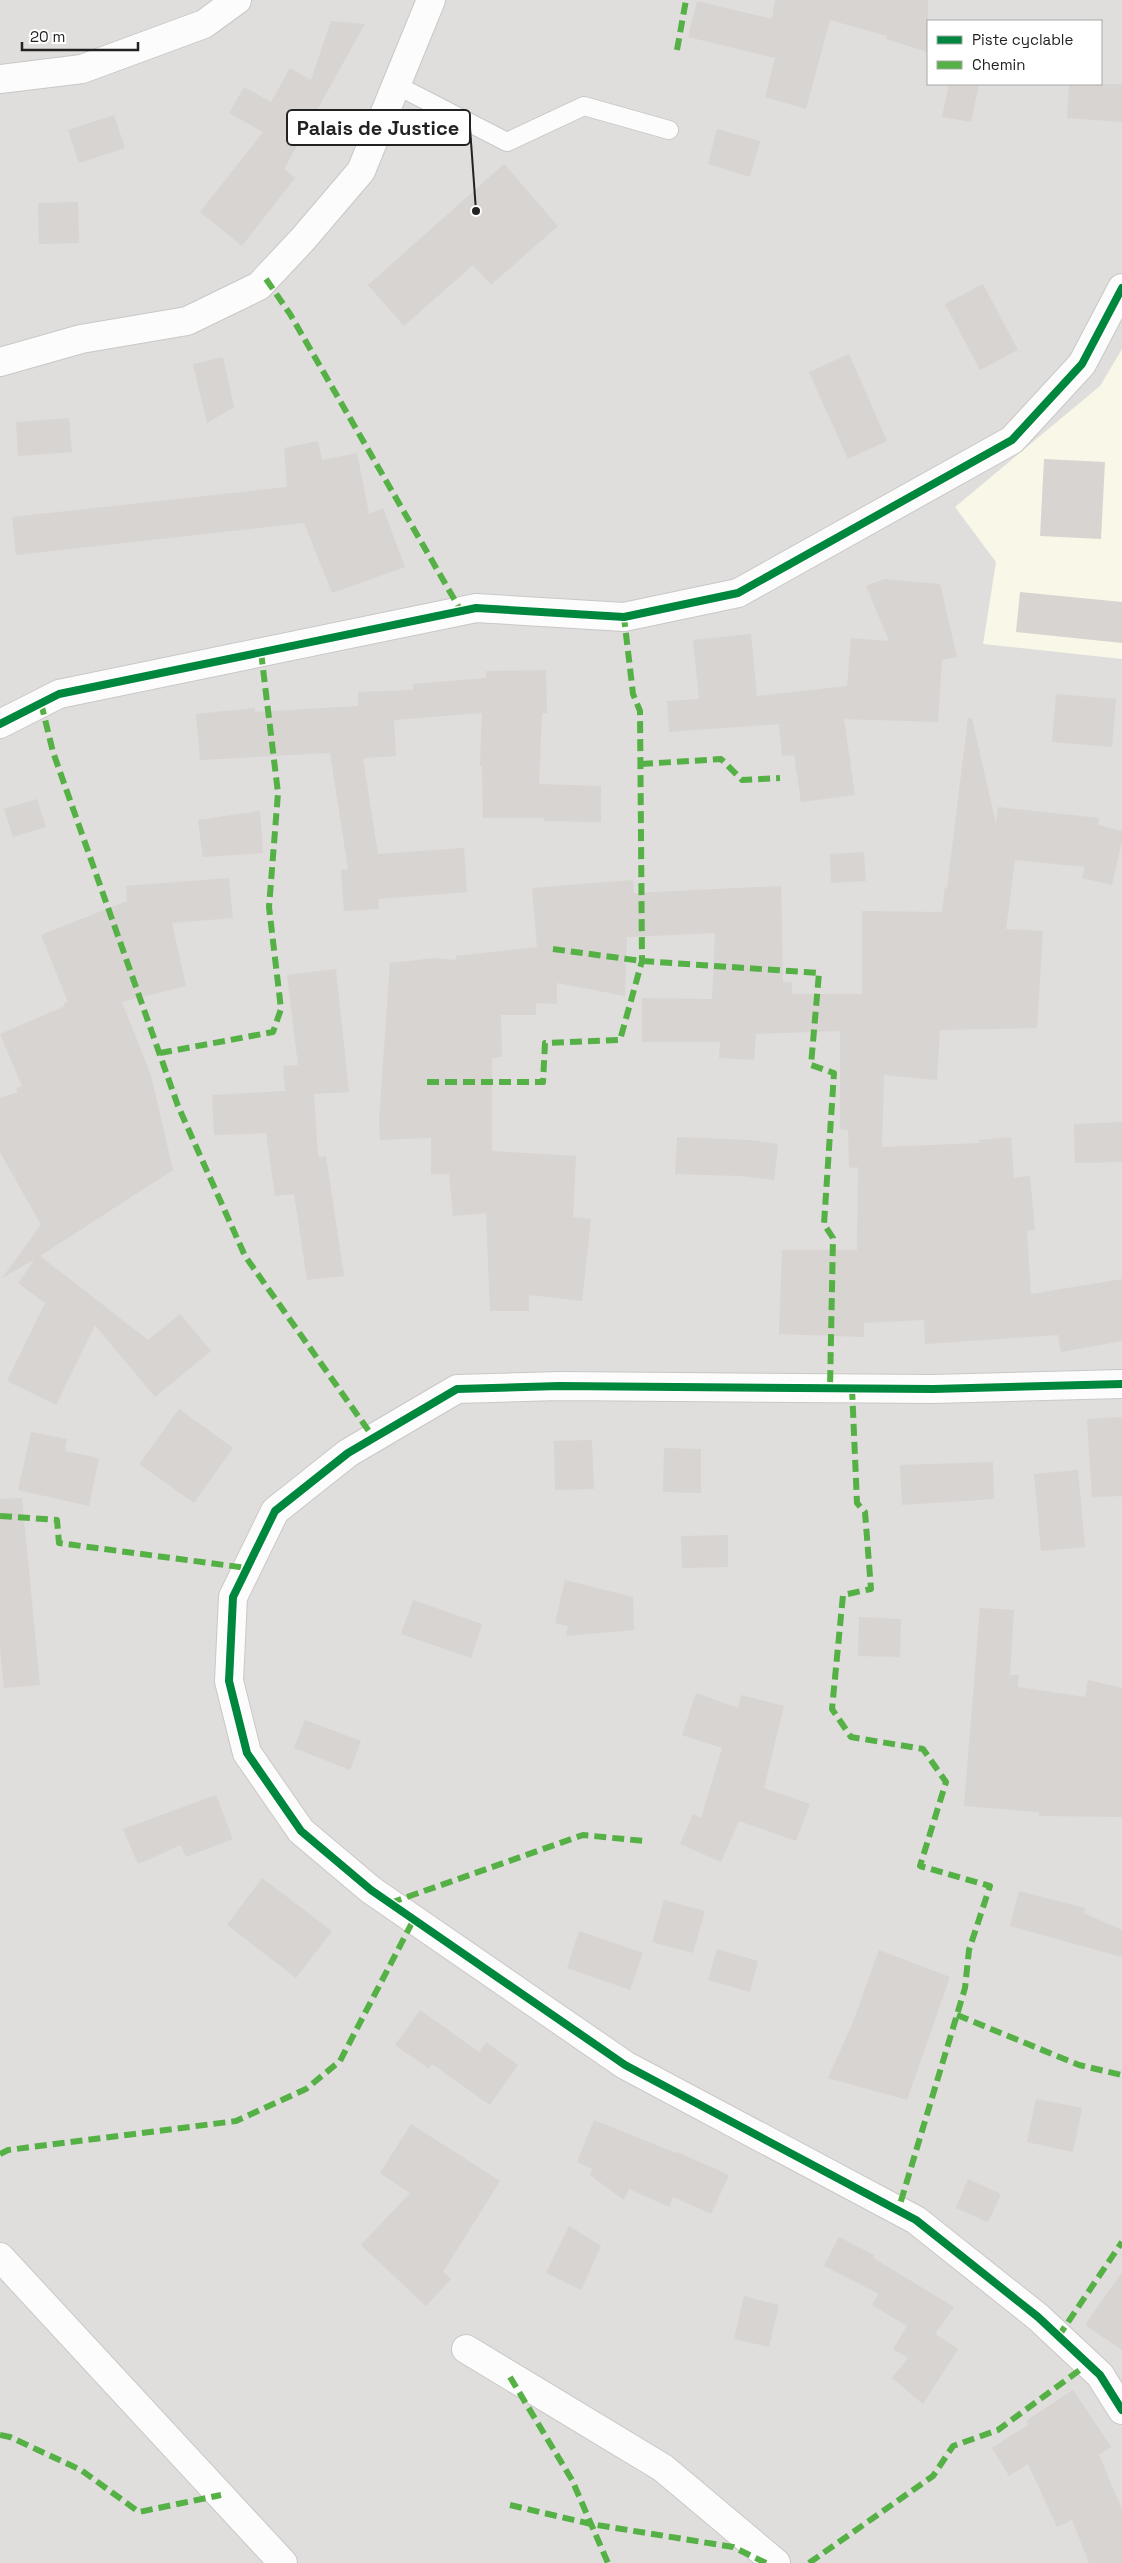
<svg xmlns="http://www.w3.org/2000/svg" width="1122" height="2563" font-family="'Space Grotesk',sans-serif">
<rect width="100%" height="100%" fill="#f0eeeb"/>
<!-- residential -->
<path fill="#dfdedc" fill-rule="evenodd" d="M0,0H1122V2563H0ZM928,21H1101V84H928Z"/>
<!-- education -->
<polygon fill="#f8f7e8" points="1122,349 1122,659 983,644 996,562 955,507 1100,386"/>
<!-- building -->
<g fill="#d7d4d2">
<polygon points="775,0 928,0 928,52 886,39 887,36 830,20 806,109 765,97 775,58 688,37 697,1 772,19"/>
<polygon points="331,21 365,24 284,169 295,178 242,246 200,212 263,132 229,113 244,87 271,102 290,68 311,80"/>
<polygon points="949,84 979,84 971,122 942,117"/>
<polygon points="1069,84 1122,84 1122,122 1067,118"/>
<polygon points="114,115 125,148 79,163 68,130"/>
<polygon points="717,129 760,141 750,177 708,164"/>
<polygon points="504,164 558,226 491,285 473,265 404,326 368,285"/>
<polygon points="78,202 79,243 39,244 38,203"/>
<polygon points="983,284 1018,350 980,370 945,304"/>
<polygon points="849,354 887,441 848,459 809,372"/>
<polygon points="223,357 234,407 207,423 193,364"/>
<polygon points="69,418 72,452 18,456 16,422"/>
<polygon points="318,441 322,460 357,453 369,514 383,508 405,567 332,593 304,523 16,555 12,517 287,487 284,448"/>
<polygon points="1044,459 1105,462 1101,539 1040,536"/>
<polygon points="884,579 940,584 957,657 942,660 938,722 844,719 855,795 801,802 794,755 782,756 779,724 669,732 667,701 699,699 693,640 751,634 757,696 847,686 851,638 889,641 866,586"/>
<polygon points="1020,592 1122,602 1122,643 1016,632"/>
<polygon points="546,670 547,713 542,713 539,784 601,786 601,822 544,821 544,818 483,818 482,766 480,766 482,713 394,720 396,756 363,758 378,854 464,848 467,892 378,899 379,909 344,911 341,870 348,869 330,753 200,760 196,714 255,708 255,712 358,706 358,692 413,690 413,684 486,678 486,671"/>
<polygon points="1056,694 1116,699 1112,747 1052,742"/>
<polygon points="968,718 972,718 996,824 998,807 1099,818 1098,825 1122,831 1122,840 1112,885 1082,878 1085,867 1015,860 1006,929 1043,931 1037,1028 940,1030 937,1080 884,1075 882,1147 980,1143 979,1140 1011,1137 1014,1178 1030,1176 1035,1230 1027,1231 1031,1294 1122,1279 1122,1341 1061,1352 1058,1335 925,1344 924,1320 864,1323 864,1337 779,1334 782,1250 857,1250 858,1167 849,1168 848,1130 840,1129 840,1031 756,1034 754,1060 719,1058 720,1042 642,1042 642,998 712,999 715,933 627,937 625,996 557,983 557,1004 536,1003 536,1015 501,1015 502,1057 492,1058 492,1151 576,1156 573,1217 591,1219 582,1301 529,1295 529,1311 490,1311 486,1213 453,1216 449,1174 431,1174 431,1138 380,1140 379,1121 390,963 435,958 456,960 456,956 537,947 532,888 633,880 634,893 781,886 783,982 792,982 792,994 862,994 862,911 942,912 945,887 947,888"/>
<polygon points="37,799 46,827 13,837 4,809"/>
<polygon points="260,811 263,853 203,857 198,820"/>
<polygon points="864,852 866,881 831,883 830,854"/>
<polygon points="229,878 233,918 172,923 186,986 122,1002 151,1075 173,1170 40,1256 148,1340 180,1314 211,1351 155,1397 95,1325 56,1405 7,1381 45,1303 18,1283 35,1259 2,1278 41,1225 0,1152 0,1098 18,1092 16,1088 22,1086 0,1034 65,1006 64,1003 68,1002 41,935 127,901 126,886"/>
<polygon points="336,969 349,1092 314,1094 318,1157 326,1156 344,1276 307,1280 294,1194 275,1196 266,1133 214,1135 212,1095 285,1091 283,1066 298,1065 287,975"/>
<polygon points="1122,1122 1122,1162 1075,1163 1074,1124"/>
<polygon points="677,1137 750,1140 778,1144 774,1180 741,1176 675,1174"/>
<polygon points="179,1409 233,1448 194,1503 139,1464"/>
<polygon points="1122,1417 1122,1496 1092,1497 1087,1419"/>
<polygon points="31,1432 67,1439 65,1451 99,1458 89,1506 18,1490"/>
<polygon points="592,1440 594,1489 555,1490 554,1441"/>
<polygon points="664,1448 701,1449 701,1493 663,1492"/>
<polygon points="993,1462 994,1499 902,1505 900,1465"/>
<polygon points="1078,1470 1085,1547 1041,1551 1034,1474"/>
<polygon points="22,1498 40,1685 4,1688 0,1647 0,1499"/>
<polygon points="728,1535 728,1567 682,1568 681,1536"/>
<polygon points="565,1580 633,1597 634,1630 566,1636 568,1626 555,1623"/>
<polygon points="413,1600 482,1624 471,1658 401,1634"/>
<polygon points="980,1608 1014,1610 1010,1675 1019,1675 1018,1687 1085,1697 1088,1680 1122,1688 1122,1817 1039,1816 1039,1812 964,1806"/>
<polygon points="859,1617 901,1619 900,1657 858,1656"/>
<polygon points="696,1693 738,1708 741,1695 784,1706 764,1788 810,1804 796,1841 739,1821 721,1862 680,1844 693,1814 701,1818 722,1748 682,1735"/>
<polygon points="305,1720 361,1741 350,1770 294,1748"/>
<polygon points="216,1795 233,1839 186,1857 181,1845 138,1864 123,1829"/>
<polygon points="262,1878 332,1931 296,1978 227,1925"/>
<polygon points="1019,1891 1085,1908 1084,1913 1122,1930 1122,1957 1010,1926"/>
<polygon points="664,1900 705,1911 693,1953 652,1942"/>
<polygon points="579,1931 643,1953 630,1990 567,1968"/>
<polygon points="717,1949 758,1961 750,1992 708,1980"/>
<polygon points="879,1950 950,1977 907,2100 828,2078 853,2022"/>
<polygon points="420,2010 479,2052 486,2042 518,2065 490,2105 432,2064 429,2069 395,2045"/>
<polygon points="1036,2099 1082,2108 1073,2152 1027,2142"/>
<polygon points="594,2120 676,2153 677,2152 729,2175 711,2214 673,2197 669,2207 629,2189 624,2200 590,2175 593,2169 577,2162"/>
<polygon points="411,2124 500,2181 443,2272 451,2279 426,2306 361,2245 410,2193 380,2173"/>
<polygon points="968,2179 1001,2194 988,2222 956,2208"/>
<polygon points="569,2226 601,2246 581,2290 546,2273"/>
<polygon points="839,2237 874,2255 873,2258 954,2307 935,2334 958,2349 923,2404 892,2378 908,2358 893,2349 907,2326 872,2305 879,2294 824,2266"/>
<polygon points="1122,2272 1122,2350 1085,2325"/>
<polygon points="744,2296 779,2305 769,2347 734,2339"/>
<polygon points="1073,2390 1111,2447 1099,2455 1122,2509 1122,2563 1089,2563 1072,2520 1057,2527 1028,2464 1009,2476 992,2448 1029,2424 1026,2421"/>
</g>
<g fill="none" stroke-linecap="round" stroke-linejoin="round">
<defs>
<polyline id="lane" points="396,85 507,142 584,106 669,130"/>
<g id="street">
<polyline points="0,79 82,69 204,24 237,0"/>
<polyline points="0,362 81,339 187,321 259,286 303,239 361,171 431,0"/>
<polyline points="0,724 59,694 476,608 624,617 738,593 1012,440 1082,364 1122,288"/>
<polyline points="1122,1384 933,1389 559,1386 457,1389 348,1453 275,1511 233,1597 229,1681 247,1753 301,1831 371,1890 625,2065 916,2220 1038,2317 1100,2375 1122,2410"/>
<polyline points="0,2257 283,2563"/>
<polyline points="466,2349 663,2468 776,2563"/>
</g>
</defs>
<!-- lane casing -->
<use href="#lane" stroke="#c9c8c7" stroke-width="20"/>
<!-- street casing -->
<use href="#street" stroke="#c9c8c7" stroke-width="30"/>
<!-- lane -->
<use href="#lane" stroke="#fdfcfc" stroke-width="18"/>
<!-- street -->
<use href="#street" stroke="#fdfcfc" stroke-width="28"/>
<!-- quiet -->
<g stroke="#55b145" stroke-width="6" stroke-dasharray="12 6" stroke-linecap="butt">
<polyline points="677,50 686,0"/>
<polyline points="266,279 290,314 461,611"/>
<polyline points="41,703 53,752 178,1106 245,1256 373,1437"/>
<polyline points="641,764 721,759 742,780 780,778"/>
<polyline points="553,949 642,961 819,973 811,1065 834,1073 824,1224 833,1238 830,1388"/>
<polyline points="160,1053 273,1032 281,1009 269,907 278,793 261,652"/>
<polyline points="427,1082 543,1082 545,1043 620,1040 642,961 640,711 633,694 624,617"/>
<polyline points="852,1388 857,1503 865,1512 871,1589 843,1595 832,1709 851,1737 923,1749 946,1782 920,1866 990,1886 969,1950 965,1988 898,2211"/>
<polyline points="0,1516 57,1520 59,1543 247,1568"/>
<polyline points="390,1903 583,1835 644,1841"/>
<polyline points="957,2015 1079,2065 1122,2075"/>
<polyline points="0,2154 8,2150 236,2121 306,2089 340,2061 414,1919"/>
<polyline points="1058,2337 1122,2242"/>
<polyline points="510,2377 572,2480 608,2563"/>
<polyline points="0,2435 10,2437 81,2470 139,2512 221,2495"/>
<polyline points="510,2505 591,2524 733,2547 766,2563"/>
<polyline points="809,2563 933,2476 953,2446 998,2430 1088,2364"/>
</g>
<defs>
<g id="cycleway">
<polyline points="0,724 59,694 476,608 624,617 738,593 1012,440 1082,364 1122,288"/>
<polyline points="1122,1384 933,1389 559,1386 457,1389 348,1453 275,1511 233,1597 229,1681 247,1753 301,1831 371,1890 625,2065 916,2220 1038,2317 1100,2375 1122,2410"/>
</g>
</defs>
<!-- cycleway casing -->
<use href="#cycleway" stroke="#fff" stroke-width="11"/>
<!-- cycleway -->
<use href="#cycleway" stroke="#00873e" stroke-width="8"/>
</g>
<!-- callouts -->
<path fill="none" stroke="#222" stroke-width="2" d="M476 211L470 128"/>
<circle fill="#222" stroke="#fff" stroke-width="2" cx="476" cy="211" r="5"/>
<rect fill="#fff" stroke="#222" stroke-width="2" x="287" y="110" width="183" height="35" rx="5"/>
<g font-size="20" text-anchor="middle" font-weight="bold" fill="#222">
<text x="378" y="135">Palais de Justice</text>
</g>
<!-- legend -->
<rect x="927" y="20" width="175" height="65" fill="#ffffff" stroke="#a7a7a7"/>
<rect x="937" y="36" width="25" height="8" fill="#00873e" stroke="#a7a7a7"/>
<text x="972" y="45" font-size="15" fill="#222222">Piste cyclable</text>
<rect x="937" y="61" width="25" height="8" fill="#55b145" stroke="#a7a7a7"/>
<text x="972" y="70" font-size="15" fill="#222222">Chemin</text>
<!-- scale -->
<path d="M22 42v8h116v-8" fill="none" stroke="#222222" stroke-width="2.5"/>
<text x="30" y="42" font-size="15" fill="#222222" stroke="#ffffff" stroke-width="4" paint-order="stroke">20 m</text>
</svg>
